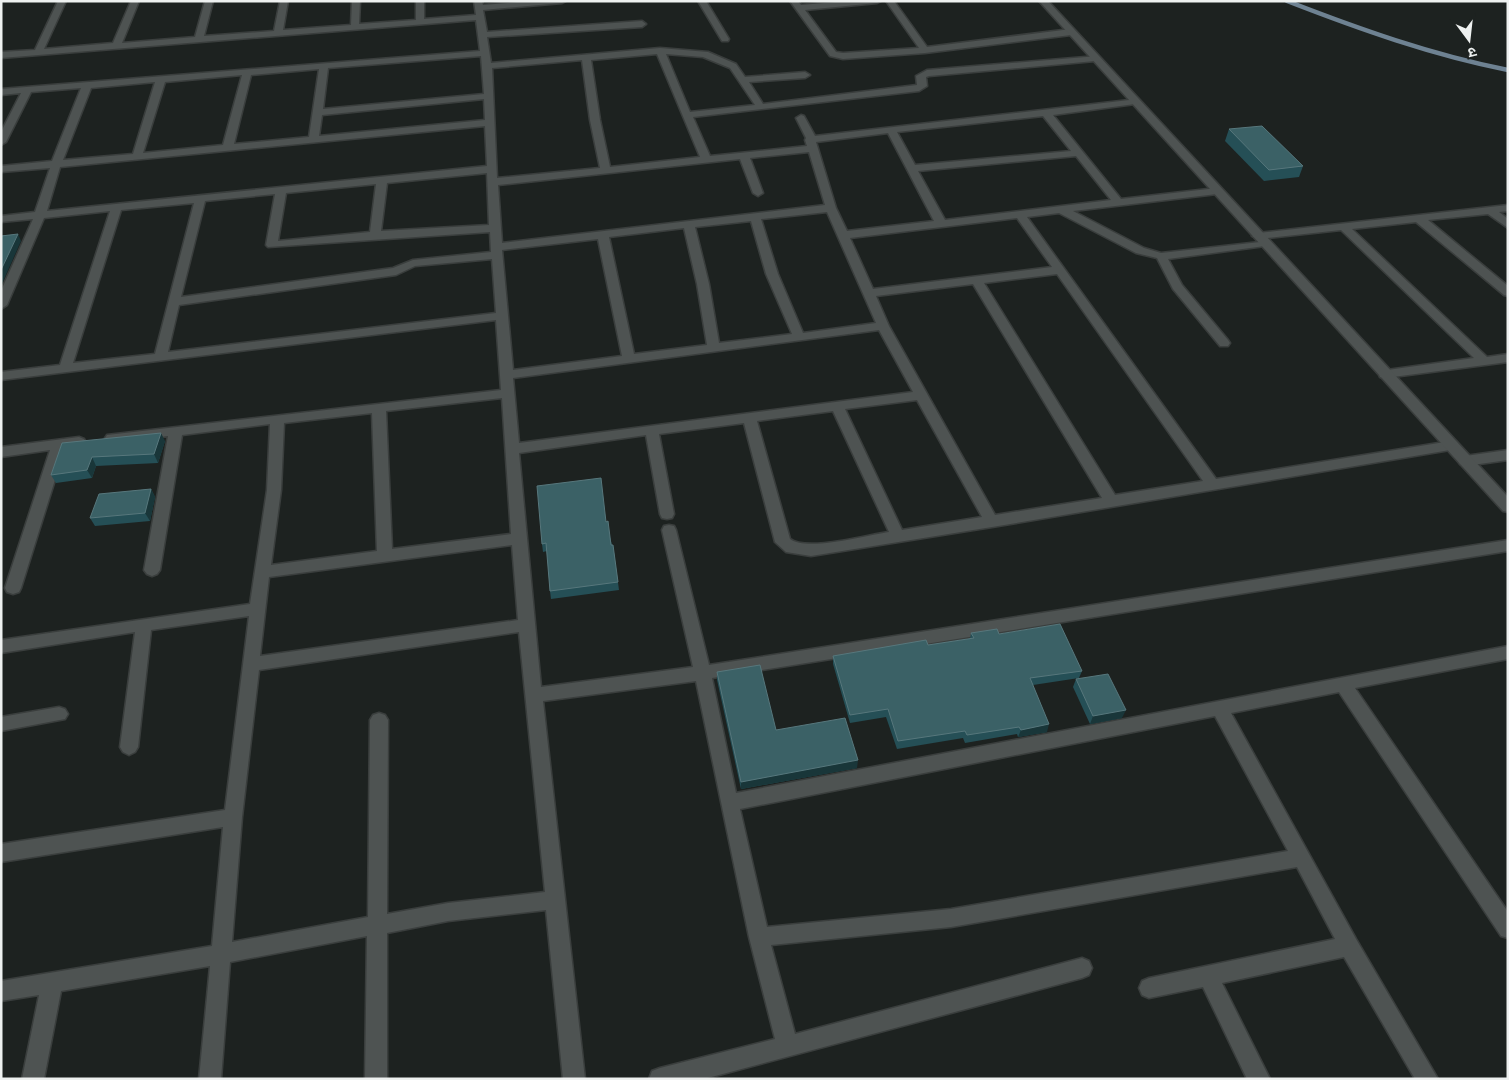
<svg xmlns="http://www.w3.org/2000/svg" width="1509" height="1080" font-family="'IBM Plex Sans','Noto Sans Devanagari',sans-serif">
<rect width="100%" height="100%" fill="#1d2220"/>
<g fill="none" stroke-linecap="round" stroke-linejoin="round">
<!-- stream -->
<path stroke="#6e8292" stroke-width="4.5" d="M1287,1C1359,29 1432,55 1508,70"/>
<defs>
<g id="street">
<path d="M58,1H66L44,49L113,43L131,1H139L122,43L195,37L205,1H213L204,36L274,31L280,1H288L283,30L351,25L352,1H360L359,24L416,20V1H424V19L476,15L474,1H482L483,5L529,1H566L562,3L483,10L487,32L642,21L646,24L642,27L487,37L491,63L660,48L708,52L736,64L745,77L805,72L810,75L805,78L749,82L763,104L917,85L916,76L927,70L1098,56V60L1095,61L929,76L926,77L927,86L919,91L693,117L710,156L807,146L805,140L806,138L796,118L801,115L804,116L815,136L1138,99L1140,101L1135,104L1053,115L1121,199L1217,188L1222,191L1217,194L1073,211L1144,248L1161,253L1269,241L1271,243L1265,246L1168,259L1182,285L1228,340L1230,343L1228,346H1220L1173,289L1157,258L1136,253L1059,213L1027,217L1216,479L1451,441L1456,443L1458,446L1456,449L992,527L811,556L786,552L775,542L744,423L659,434L674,514L672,518L667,519L662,518L660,514L646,435L519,453L541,687L693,667L662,530L664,526L669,525L674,526L676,530L709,665L1508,540V551L712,678L736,793L1508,646V659L1355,688L1508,912V938L1501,936L1339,692L1231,713L1356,939L1438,1079H1415L1344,957L1222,983L1270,1079H1247L1203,987L1149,998L1142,995L1139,988L1142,981L1149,978L1335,939L1297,867L951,927L771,945L795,1034L1082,958L1089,961L1092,968L1089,975L1082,978L704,1079H649L652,1071L660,1068L775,1039L749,937L696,681L543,701L585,1079H563L546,910L448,921L387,933V1079H365L367,936L230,962L221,1079H199L210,966L61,991L44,1079H22L39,995L1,1001V981L212,946L223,827L1,862V844L225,810L249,616L151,630L138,747L135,752L129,755L123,752L120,747L135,632L1,653V640L250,604L267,490L270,424L182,435L160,570L157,574L152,576L147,574L144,570L168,436L112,443L107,441L105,438L107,435L501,390L496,320L1,380V372L60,365L110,211L44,218L7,305L1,309V291L33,219L1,222V216L35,212L50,168L1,172V166L52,161L81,88L31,92L6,142L1,145V132L21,93L1,95V89L480,51L476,20L1,58V52L35,50ZM657,54L700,157L610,167L600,120L591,60ZM666,54L703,57L730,68L755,105L690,112ZM481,56L484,94L323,109L328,68ZM582,60L590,120L600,168L497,178L492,68ZM319,69L309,137L234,144L251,75ZM242,75L223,145L143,153L165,82ZM155,82L133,154L63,160L91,88ZM484,99L485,120L319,136L322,115ZM1043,116L1071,151L915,165L897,132ZM485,126L487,166L47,211L60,167ZM888,133L934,221L847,231L836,208L816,142ZM809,152L825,205L502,243L498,185L740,159L753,193L758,196L763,193L750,158ZM1076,156L1111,200L945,220L918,171ZM487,173L489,225L381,231L387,183ZM376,184L370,232L278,241L286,193ZM275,194L266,245L268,247L490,232L491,252L413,260L393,268L181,297L205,201ZM194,203L155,354L73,363L121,210ZM827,212L876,323L803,333L778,274L761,219ZM1017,218L1052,267L873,289L850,238ZM751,221L766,274L792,334L719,343L709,284L695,227ZM684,228L697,284L707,345L634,354L609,237ZM598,239L622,356L513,370L502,250ZM492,259L496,313L168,352L179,305L396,275L415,266ZM1057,274L1203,481L1115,495L984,283ZM973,284L1102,498L995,515L889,326L876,296ZM879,330L913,392L519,443L513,378ZM502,398L511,534L392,549L386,411ZM917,400L982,517L902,530L845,409ZM833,411L889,532C867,535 807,552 790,539L757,421ZM372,413L377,551L271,565L281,490L284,423ZM512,545L518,620L260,656L269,577ZM519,632L545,892L448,903L387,914L388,720L385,715L379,713L373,715L370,720L368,917L232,942L242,817L259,670ZM1215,716L1288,851L951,909L767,927L740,809Z"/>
<polygon points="698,1 706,1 729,39 728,41 722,41"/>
<polygon points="790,1 798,1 801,5 846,1 881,1 877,3 805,10 836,52 843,53 919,48 886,1 894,1 927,47 1071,29 1075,32 1071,35 925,53 843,59 830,56"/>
<polygon points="1508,205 1508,211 1499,212 1508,219 1508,228 1488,214 1428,220 1508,286 1508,296 1504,295 1416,222 1352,229 1487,357 1508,354 1508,362 1385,378 1380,377 1379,374 1380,371 1474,358 1341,230 1258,239 1252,236 1258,233"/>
<polygon points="79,437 84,439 86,442 84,445 65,448 21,588 19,592 13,594 7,592 5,588 50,450 1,457 1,447"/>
<polygon points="1508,450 1508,460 1465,466 1460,464 1458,461 1460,458 1465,456"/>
<polygon points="59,707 65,709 68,714 65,719 1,731 1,717"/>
</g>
<polygon id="secondary" points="1039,1 1048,1 1508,497 1508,512 1503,511"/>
</defs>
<!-- street casing -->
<use href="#street" stroke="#3a3e3d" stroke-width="3"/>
<!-- secondary casing -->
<use href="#secondary" stroke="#3a3e3d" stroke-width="3"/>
<!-- street -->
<use href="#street" fill="#4e5352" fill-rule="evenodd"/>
<!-- secondary -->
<use href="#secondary" fill="#4e5352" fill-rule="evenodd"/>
</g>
<!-- wall -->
<g fill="#254f56">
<polygon points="1229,129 1303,166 1299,177 1264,181 1225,141"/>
<polygon points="165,441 158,463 96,466 92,478 56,483 51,475 62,443"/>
<polygon points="151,489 155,497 150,521 95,526 90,518"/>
<polygon points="606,522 612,545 613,545 619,590 551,599 550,591 547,551 543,552 542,544"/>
<polygon points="971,633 999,634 1082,671 1079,678 1033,685 1047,732 1018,737 1017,734 965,743 963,738 897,749 886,717 850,723 833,664 833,656 928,645 970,639"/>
<polygon points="717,672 776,730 857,768 741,789 717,680"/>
<polygon points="1076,679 1122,718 1090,724 1073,687"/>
</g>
<!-- shaded-wall -->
<g fill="#193639">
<polygon points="18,234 21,241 1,286 1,270"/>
<polygon points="161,433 165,441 158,463 154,454"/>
<polygon points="92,457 96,466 92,478 87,470"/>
<polygon points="151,489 155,497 150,521 145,513"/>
<polygon points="1126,710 1122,718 1090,724 1093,716"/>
<polygon points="1049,724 1047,732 1018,737 1021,730"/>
<polygon points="858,760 857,768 741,789 741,782"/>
</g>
<!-- building -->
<g fill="#3b6166" stroke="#57777c">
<polygon points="1262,126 1303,166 1269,170 1229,129"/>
<polygon points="18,234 1,270 1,236"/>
<polygon points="161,433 154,454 92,457 87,470 51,475 62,443"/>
<polygon points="601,478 606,522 608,521 611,545 613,545 618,582 550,591 546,543 542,544 537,486"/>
<polygon points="151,489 145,513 90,518 99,494"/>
<polygon points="1060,624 1082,671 1030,678 1049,724 1021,730 1019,727 967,735 965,731 898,741 888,709 850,715 833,656 926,640 928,645 974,638 971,633 997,629 999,634"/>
<polygon points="760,665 776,730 845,718 858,760 741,782 717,672"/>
<polygon points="1108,674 1126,710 1093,716 1076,679"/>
</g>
<!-- border -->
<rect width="1509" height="1080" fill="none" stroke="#eef1f0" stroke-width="5"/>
<!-- north arrow -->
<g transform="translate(1469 40) rotate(165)" stroke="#1d2220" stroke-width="4" paint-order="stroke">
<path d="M0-4L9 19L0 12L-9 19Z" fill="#eef1f0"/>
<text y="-8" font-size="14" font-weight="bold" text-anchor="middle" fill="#eef1f0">उ</text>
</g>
</svg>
